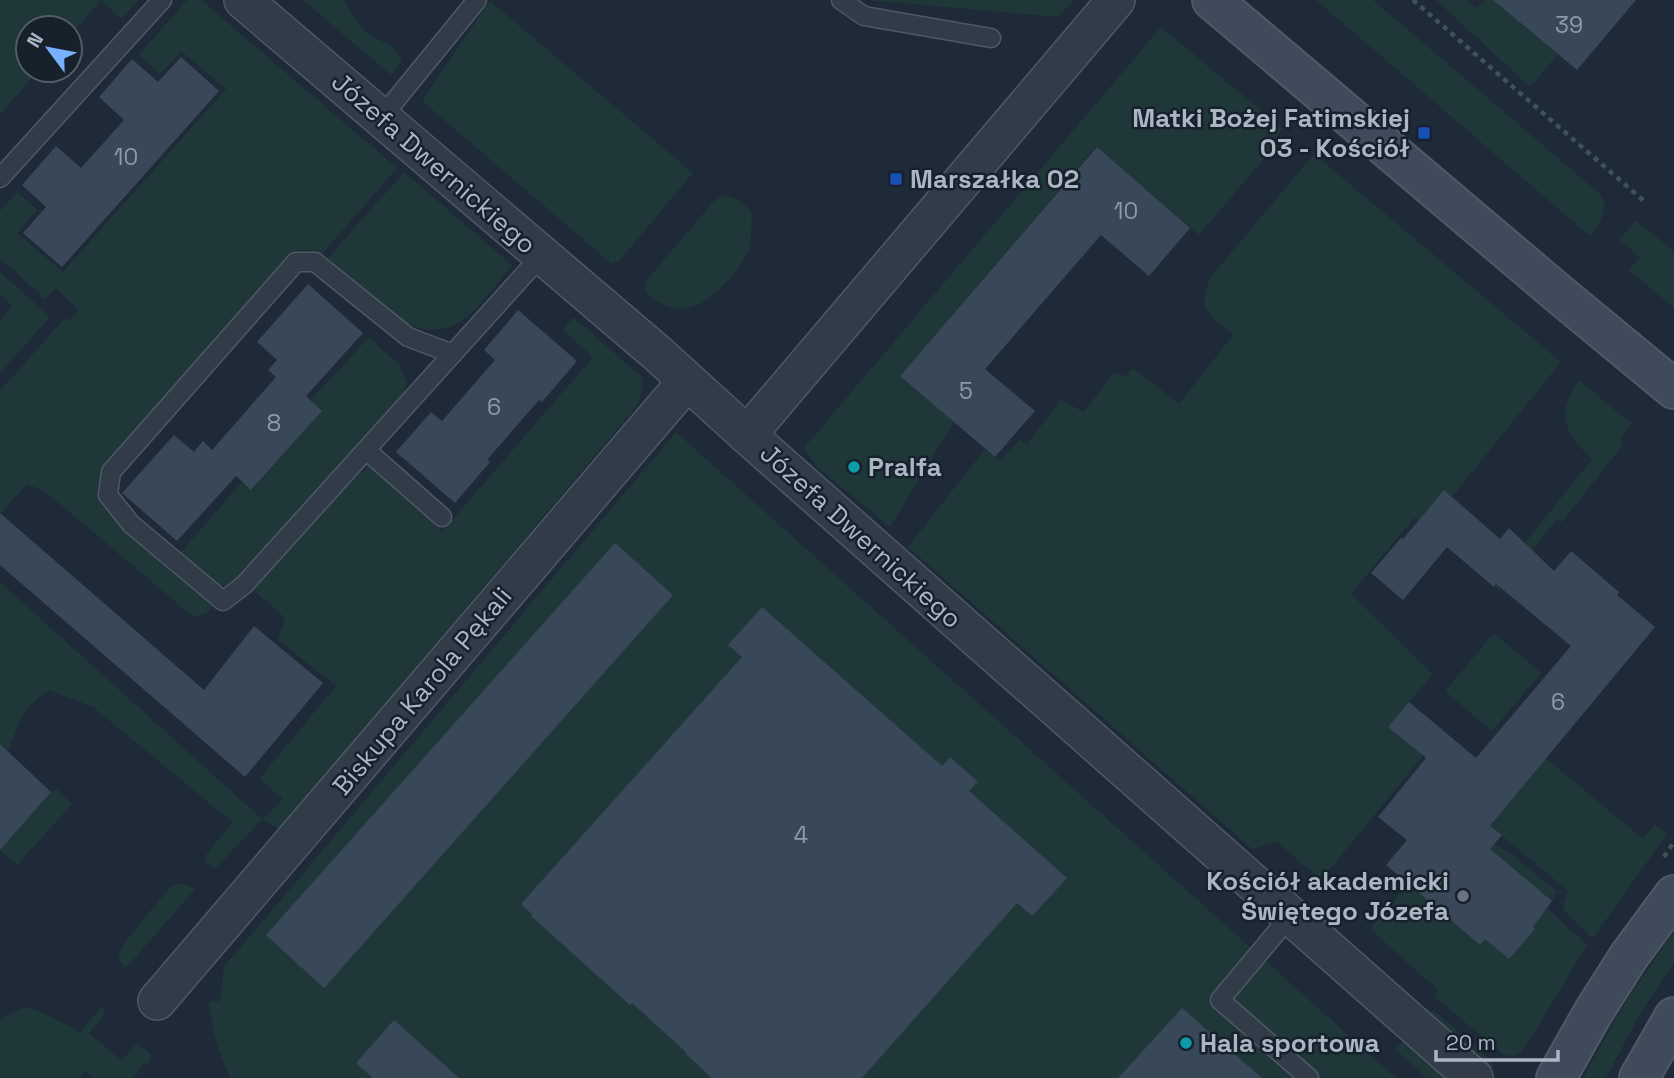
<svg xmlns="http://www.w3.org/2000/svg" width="1674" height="1078" font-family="'Space Grotesk',sans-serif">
<rect width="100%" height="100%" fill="#1e2a38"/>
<!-- green -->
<g fill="#1f3739">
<polygon points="0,0 139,0 122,19 101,0 70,35 70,28 28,28 28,70 39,70 0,114"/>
<path d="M187,0H201L397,168L321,255C310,251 302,247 291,253L111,459C98,477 94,488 104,508L215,604C207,614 205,615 192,616L46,492L27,484L0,514V391L65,318L69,321L79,310L56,288L45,299L0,258V211L17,192L37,210L17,233L63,272L226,89L181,51L160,74L139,55Z"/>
<polygon points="303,0 344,0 357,22 371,36 394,47 402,62 391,75"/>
<polygon points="868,0 1074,0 1058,17"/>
<polygon points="1316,0 1373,0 1600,194 1605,205 1600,224 1590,236"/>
<polygon points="1436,0 1466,0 1477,8 1486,0 1493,0 1558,54 1530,87"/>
<polygon points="490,1 693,173 619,261 612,264 422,101"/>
<polygon points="1161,27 1282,128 1268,154 1199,235 1096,147 900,376 954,422 890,527 817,467 804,448"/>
<polygon points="1314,154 1561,362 1452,497 1444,490 1418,521 1414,518 1351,594 1433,674 1388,727 1423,756 1321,880 1277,842 1252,849 908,547 985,449 999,461 1020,440 1027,444 1061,400 1084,412 1114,372 1124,377 1133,368 1179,404 1233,335 1216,321 1204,306 1205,294 1210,278"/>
<path d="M404,172L512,265C480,305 454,352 397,318L328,258Z"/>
<path d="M725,195C737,198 744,203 752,213C751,225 752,240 748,251C743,263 734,275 726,283C700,310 674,321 645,291V282L715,200Z"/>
<polygon points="1636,221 1674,251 1674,308 1629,270 1640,257 1619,240"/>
<polygon points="0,272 50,317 0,373 0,320 12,306 0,295"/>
<path d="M573,317L643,378V387L637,406L279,829L262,819L215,869L205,862L206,855L232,822L93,707L49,690C22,709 20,722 8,751L0,745V582L262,819L283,799L259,779L336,686L278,640L285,618L253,589L333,498L369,466L442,532L593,357L563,330Z"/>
<path d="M369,337L400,366L407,383L404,395L237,583C213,593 195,568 180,553L242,482L252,490L322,411L311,400Z"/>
<path d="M1579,380L1632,424L1620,439L1623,445L1562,522L1556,520L1499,591L1494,587L1528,546L1525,543L1592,459C1564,433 1555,414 1579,380Z"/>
<polygon points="676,432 1396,1078 1262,1078 1182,1009 1118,1078 230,1078 218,1048 213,1030 209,1002 220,1001 224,967"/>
<polygon points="1494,633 1541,673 1492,731 1445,691"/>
<polygon points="1546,758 1643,839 1655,825 1667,834 1593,938 1564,911 1563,905 1568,891 1490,826"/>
<polygon points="57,789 72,804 17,865 0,850 51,792"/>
<polygon points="1483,834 1495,844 1510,853 1557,892 1552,901 1531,884 1514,904"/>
<path d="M178,884H185L195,889L126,968C125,967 119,961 119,960C115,948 162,898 171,887Z"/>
<polygon points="1408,884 1480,944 1485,939 1509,959 1534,929 1532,926 1547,908 1587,945 1533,1035 1520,1053 1514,1056 1504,1055 1435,997 1438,990 1370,929"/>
<polygon points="1674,931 1674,962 1640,1014 1606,1078 1583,1078 1625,1003"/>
<path d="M103,1005L104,1015L89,1033L122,1061L137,1043L151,1055L148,1066L145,1063L133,1078H94L85,1071L79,1078H0V1020C8,1015 17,1009 27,1008C36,1008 71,1026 80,1033Z"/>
<polygon points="1433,1010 1486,1056 1494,1065 1489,1074 1427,1017"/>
<polygon points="1406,1038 1449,1078 1427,1078 1395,1049"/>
</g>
<!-- building -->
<g fill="#394858">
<polygon points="1493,0 1636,0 1577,70"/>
<polygon points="181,57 219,91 62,267 23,233 46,207 22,185 56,146 81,168 124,120 99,97 132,59 158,82"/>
<polygon points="1097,147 1190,228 1149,276 1101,235 985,369 1035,411 995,457 900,376"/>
<polygon points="308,284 363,333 306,396 322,411 251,490 236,476 177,541 122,493 174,435 194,452 203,441 212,450 276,377 268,370 277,360 257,342"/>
<polygon points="518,310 577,361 542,402 539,400 487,460 490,462 455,503 396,452 431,412 442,421 495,360 484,350"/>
<polygon points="1444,490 1500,539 1509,528 1554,571 1571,551 1619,592 1617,595 1655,627 1490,826 1502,835 1490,849 1552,901 1533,927 1535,929 1509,959 1485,939 1480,945 1386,865 1407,840 1378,817 1426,758 1388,727 1409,702 1476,758 1571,646 1496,584 1494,587 1447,547 1403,600 1371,573 1401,538 1403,539"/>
<polygon points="0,513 204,690 254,626 323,683 245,777 0,565"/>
<polygon points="615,543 673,595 324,988 266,935"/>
<polygon points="762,607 942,766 950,757 978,782 969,791 1067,878 1032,916 1017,903 862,1078 712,1078 686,1054 687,1053 632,1003 630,1005 531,916 532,914 521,904 742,657 728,645"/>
<polygon points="0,744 51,792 0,850"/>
<polygon points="1182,1008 1262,1078 1118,1078"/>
<polygon points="394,1020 459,1078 373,1078 356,1063"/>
</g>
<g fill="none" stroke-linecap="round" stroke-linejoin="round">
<defs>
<g id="lane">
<polyline points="841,0 864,16 991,38"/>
<polyline points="381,118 477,0"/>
<polyline points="0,178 162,0"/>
<polyline points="453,354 408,337 315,262 296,262 111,472 108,495 131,524 223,601 244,585 541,256"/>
<polyline points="366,450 442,517"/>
<polyline points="1290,916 1220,1000 1309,1078"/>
</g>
<g id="street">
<polyline points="243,0 657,353 747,435 1474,1078"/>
<polyline points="747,435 1116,0"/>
<polyline points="157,1001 687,381"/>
</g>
<g id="secondary">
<polyline points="1212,0 1559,294 1674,389"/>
<polyline points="1556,1078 1594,1011 1629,956 1674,895"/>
<polyline points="1639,1078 1674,1017"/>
</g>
</defs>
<!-- lane casing -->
<use href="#lane" stroke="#4f5966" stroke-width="21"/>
<!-- street casing -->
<use href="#street" stroke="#4f5966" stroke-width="40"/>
<!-- secondary casing -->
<use href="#secondary" stroke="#4f5966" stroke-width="42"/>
<!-- path -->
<g stroke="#3d5456" stroke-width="4.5" stroke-dasharray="5 5" stroke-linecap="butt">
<polyline points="1413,0 1644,201"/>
<polyline points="1664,857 1674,842"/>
</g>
<!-- lane -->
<use href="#lane" stroke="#313c48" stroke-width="18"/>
<!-- street -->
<use href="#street" stroke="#313c48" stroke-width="37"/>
<!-- secondary -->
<use href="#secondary" stroke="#3f4b5b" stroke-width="38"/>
</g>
<!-- markers -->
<g fill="#1a4fb4" stroke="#17212c" stroke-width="2.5">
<rect x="1417" y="126" width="14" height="14" rx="3.5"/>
<rect x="889" y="172" width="14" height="14" rx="3.5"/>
</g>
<g fill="#0f9aa8" stroke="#17212c" stroke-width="2.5">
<circle cx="854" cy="467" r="7"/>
<circle cx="1186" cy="1043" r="7"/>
</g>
<circle fill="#6b7280" stroke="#17212c" stroke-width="2.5" cx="1463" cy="896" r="7"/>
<g text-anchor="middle" stroke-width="5" stroke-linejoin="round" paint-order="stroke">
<!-- number labels -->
<g font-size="23" fill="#8e9aaa">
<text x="1569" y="33">39</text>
<text x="126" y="165">10</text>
<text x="1126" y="219">10</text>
<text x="966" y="399">5</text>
<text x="494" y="415">6</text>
<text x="274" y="431">8</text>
<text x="1558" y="710">6</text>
<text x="801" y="843">4</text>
</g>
<!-- poi labels -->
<g font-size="26" font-weight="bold" fill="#abb6c5" stroke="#17212c" text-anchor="start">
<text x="1410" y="127" text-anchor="end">Matki Bożej Fatimskiej<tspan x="1410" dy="30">03 - Kościół</tspan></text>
<text x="910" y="188">Marszałka 02</text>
<text x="868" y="476">Pralfa</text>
<text x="1449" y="890" text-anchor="end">Kościół akademicki<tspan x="1449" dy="30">Świętego Józefa</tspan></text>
<text x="1200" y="1052">Hala sportowa</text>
</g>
<!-- street labels -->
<g font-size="26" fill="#abb6c5" stroke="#17212c">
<text transform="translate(434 163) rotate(41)" y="9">Józefa Dwernickiego</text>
<text transform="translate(861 536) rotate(42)" y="9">Józefa Dwernickiego</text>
<text transform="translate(422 691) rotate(-50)" y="9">Biskupa Karola Pękali</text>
</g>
</g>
<!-- north arrow -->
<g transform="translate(49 49) rotate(302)"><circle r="33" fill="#17212c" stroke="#525d69" stroke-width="2"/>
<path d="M0-5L12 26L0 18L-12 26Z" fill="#76b0ff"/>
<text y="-10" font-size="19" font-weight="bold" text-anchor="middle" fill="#abb6c5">N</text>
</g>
<!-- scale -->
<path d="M1436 1050v10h122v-10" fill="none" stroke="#abb6c5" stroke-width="3.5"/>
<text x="1446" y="1050" font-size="21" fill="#abb6c5" stroke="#17212c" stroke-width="5" paint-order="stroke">20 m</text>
</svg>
